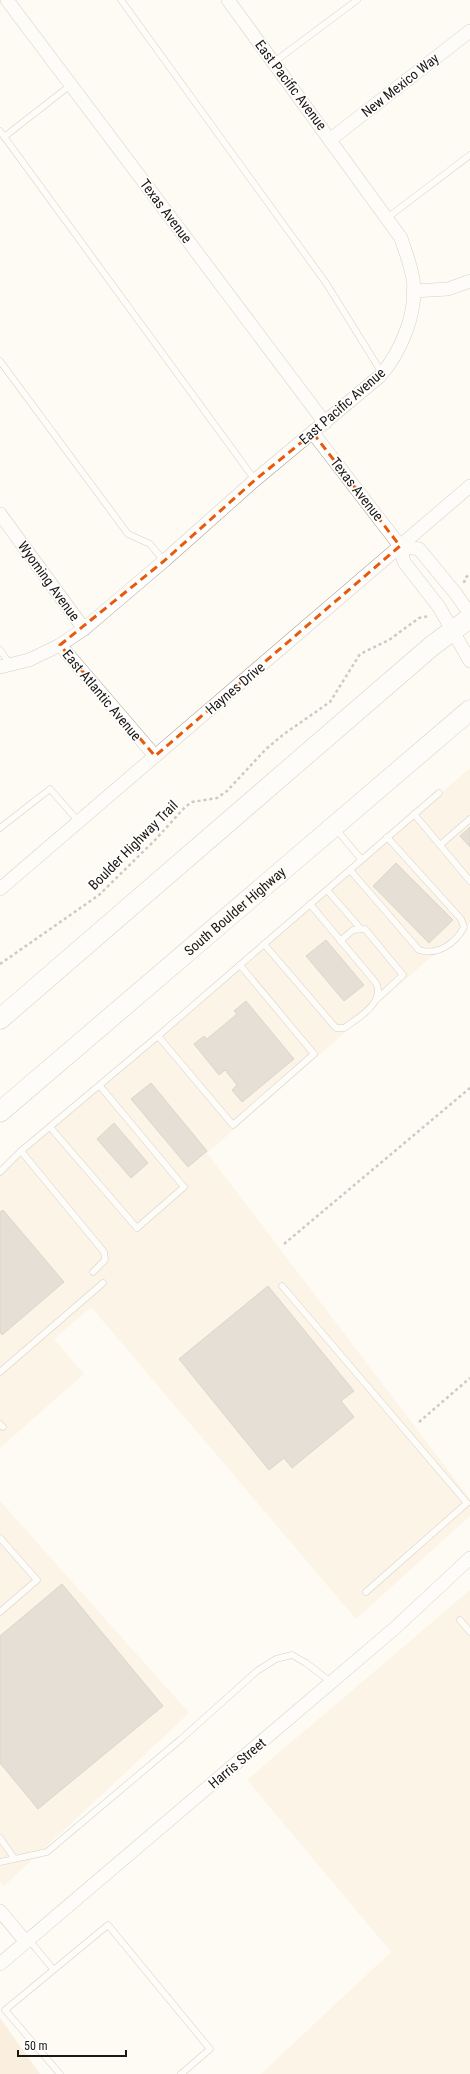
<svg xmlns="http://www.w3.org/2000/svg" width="470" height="2074" font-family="'Roboto Condensed',sans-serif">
<rect width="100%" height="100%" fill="#fefaf4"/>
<!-- built -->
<g fill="#fbeed8">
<polygon points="470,768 470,923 207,1153 470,1499 470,1516 356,1619 91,1307 54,1339 84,1374 0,1448 0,1173"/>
<polygon points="0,1501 189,1713 4,1886 0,1882"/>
<polygon points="470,1590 470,2074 261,2074 391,1952 247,1780"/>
</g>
<!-- green -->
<polygon fill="#f5e2c3" points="0,2018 40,2074 0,2074"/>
<!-- building -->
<g fill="#c7beb0" stroke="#b1a89a">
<polygon points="470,827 470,847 460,836"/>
<polygon points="396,863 453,920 429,943 373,886"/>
<polygon points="326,940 364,985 344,1001 306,956"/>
<polygon points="246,1001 294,1059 242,1102 232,1090 237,1085 225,1070 219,1075 194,1044 204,1036 207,1039 237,1014 234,1011"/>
<polygon points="151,1083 207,1151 188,1167 131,1099"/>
<polygon points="114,1123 148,1163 131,1178 97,1139"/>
<polygon points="3,1210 64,1282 2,1335 0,1332 0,1212"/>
<polygon points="268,1286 354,1391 341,1401 354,1417 292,1468 284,1458 269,1470 179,1359"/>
<polygon points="62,1584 163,1706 38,1809 0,1763 0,1636"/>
</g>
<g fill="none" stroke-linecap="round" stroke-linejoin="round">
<defs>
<g id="service">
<polyline points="121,0 326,283 382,373"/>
<polyline points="274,62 357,0"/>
<polyline points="0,131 255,480"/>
<polyline points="4,137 72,84"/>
<polyline points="387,218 470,155"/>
<polyline points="0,361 128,534 150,544 164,561"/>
<polyline points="0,650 10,664"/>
<polyline points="414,814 470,881"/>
<polyline points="0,828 50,789 79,822"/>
<polyline points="335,828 361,859"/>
<polyline points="440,845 470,819"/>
<path d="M350,870L419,950C438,956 456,943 464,927L461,919L387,837"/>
<polyline points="327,890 360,928"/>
<polyline points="340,941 353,930 365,929 403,975 377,999"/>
<path d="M264,944L336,1028H344C357,1019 386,1002 376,983L310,904"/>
<polyline points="240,965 439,793"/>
<polyline points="50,1127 137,1228 184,1187 100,1086"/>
<polyline points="21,1151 158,1036 233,1125 314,1054 240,965 158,1036"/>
<polyline points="0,1172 21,1151 104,1252 105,1260 93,1272"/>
<polyline points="282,1286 467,1503 366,1592"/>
<polyline points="0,1372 103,1283"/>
<polyline points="0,1424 3,1427"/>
<polyline points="0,1538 37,1580 0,1612"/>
<polyline points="460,1620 470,1632"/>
<polyline points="0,1838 14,1858"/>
<polyline points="0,1862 47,1852 181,1739 257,1671 276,1659 292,1655 306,1663 331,1682"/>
<polyline points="29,1940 53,1969"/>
<polyline points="60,2074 5,2010 108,1925 210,2049 181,2074"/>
</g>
<g id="minor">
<polyline points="7,0 325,423"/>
<polyline points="331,139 470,31"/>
<polyline points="413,291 448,289 470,281"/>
<polyline points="313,433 400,546 404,562 439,607 470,661"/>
<polyline points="0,514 84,629"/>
<polyline points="400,546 419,549 456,594 470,614"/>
<polyline points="60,645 155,756"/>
<path d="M0,667L29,660L60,645L84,629L164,561L255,480L380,376C401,352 418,312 413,279C411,265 405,251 401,238L228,0"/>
<polyline points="0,889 470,486"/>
<polyline points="0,1911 26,1942"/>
<polyline points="0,1964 395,1628 470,1558"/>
</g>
<g id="primary">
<polyline points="0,1019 433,645 470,618"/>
<path id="s1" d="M0,1112L470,710"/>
</g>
</defs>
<!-- service casing -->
<use href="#service" stroke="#a79e90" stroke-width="7"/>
<!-- minor casing -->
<use href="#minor" stroke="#a79e90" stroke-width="14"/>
<!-- primary casing -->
<use href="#primary" stroke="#a79e90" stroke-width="21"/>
<!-- path -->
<g stroke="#938f89" stroke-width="2.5" stroke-dasharray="3 3" stroke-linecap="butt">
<polyline points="464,583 465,578 470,574"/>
<polyline points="0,964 99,895 155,840 185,807 192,802 217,798 227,791 266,749 284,734 330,702 360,654 389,640 419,618 429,616"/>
<polyline points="284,1244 470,1088"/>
<polyline points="419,1422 470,1378"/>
</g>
<!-- service -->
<use href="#service" stroke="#fff" stroke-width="6"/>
<!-- minor -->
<use href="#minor" stroke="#fff" stroke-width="13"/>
<!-- primary -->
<use href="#primary" stroke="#fff" stroke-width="20"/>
</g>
<!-- marked area -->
<path d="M0 0H470V2074H0ZM313,433L400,546L155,756L60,645L164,561L255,480Z" fill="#fefaf4" fill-opacity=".55" fill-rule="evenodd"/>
<path fill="none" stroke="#e8590c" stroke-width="3" stroke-dasharray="8 5" stroke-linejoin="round" d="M313,433L400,546L155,756L60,645L164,561L255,480Z"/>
<g text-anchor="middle" stroke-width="3.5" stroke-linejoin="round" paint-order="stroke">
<!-- street labels -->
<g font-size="14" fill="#1b1712" stroke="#fff">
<text transform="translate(291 85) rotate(53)" y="5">East Pacific Avenue</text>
<text transform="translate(400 85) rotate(-38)" y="5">New Mexico Way</text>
<text transform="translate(166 211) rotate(53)" y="5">Texas Avenue</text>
<text transform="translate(342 406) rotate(-41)" y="5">East Pacific Avenue</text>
<text transform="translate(357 489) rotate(52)" y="5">Texas Avenue</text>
<text transform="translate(49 581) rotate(54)" y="5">Wyoming Avenue</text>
<text transform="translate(235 688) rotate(-40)" y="5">Haynes Drive</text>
<text transform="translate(102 695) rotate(50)" y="5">East Atlantic Avenue</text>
<text transform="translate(133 845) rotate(-45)" y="5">Boulder Highway Trail</text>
<text dy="5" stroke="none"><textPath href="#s1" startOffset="309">South Boulder Highway</textPath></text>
<text transform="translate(237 1763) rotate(-40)" y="5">Harris Street</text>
</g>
</g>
<!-- scale -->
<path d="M18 2050v6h108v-6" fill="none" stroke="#1b1712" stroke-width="2"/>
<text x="24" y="2050" font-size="12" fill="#1b1712" stroke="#ffffff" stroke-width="3" paint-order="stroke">50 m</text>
</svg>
